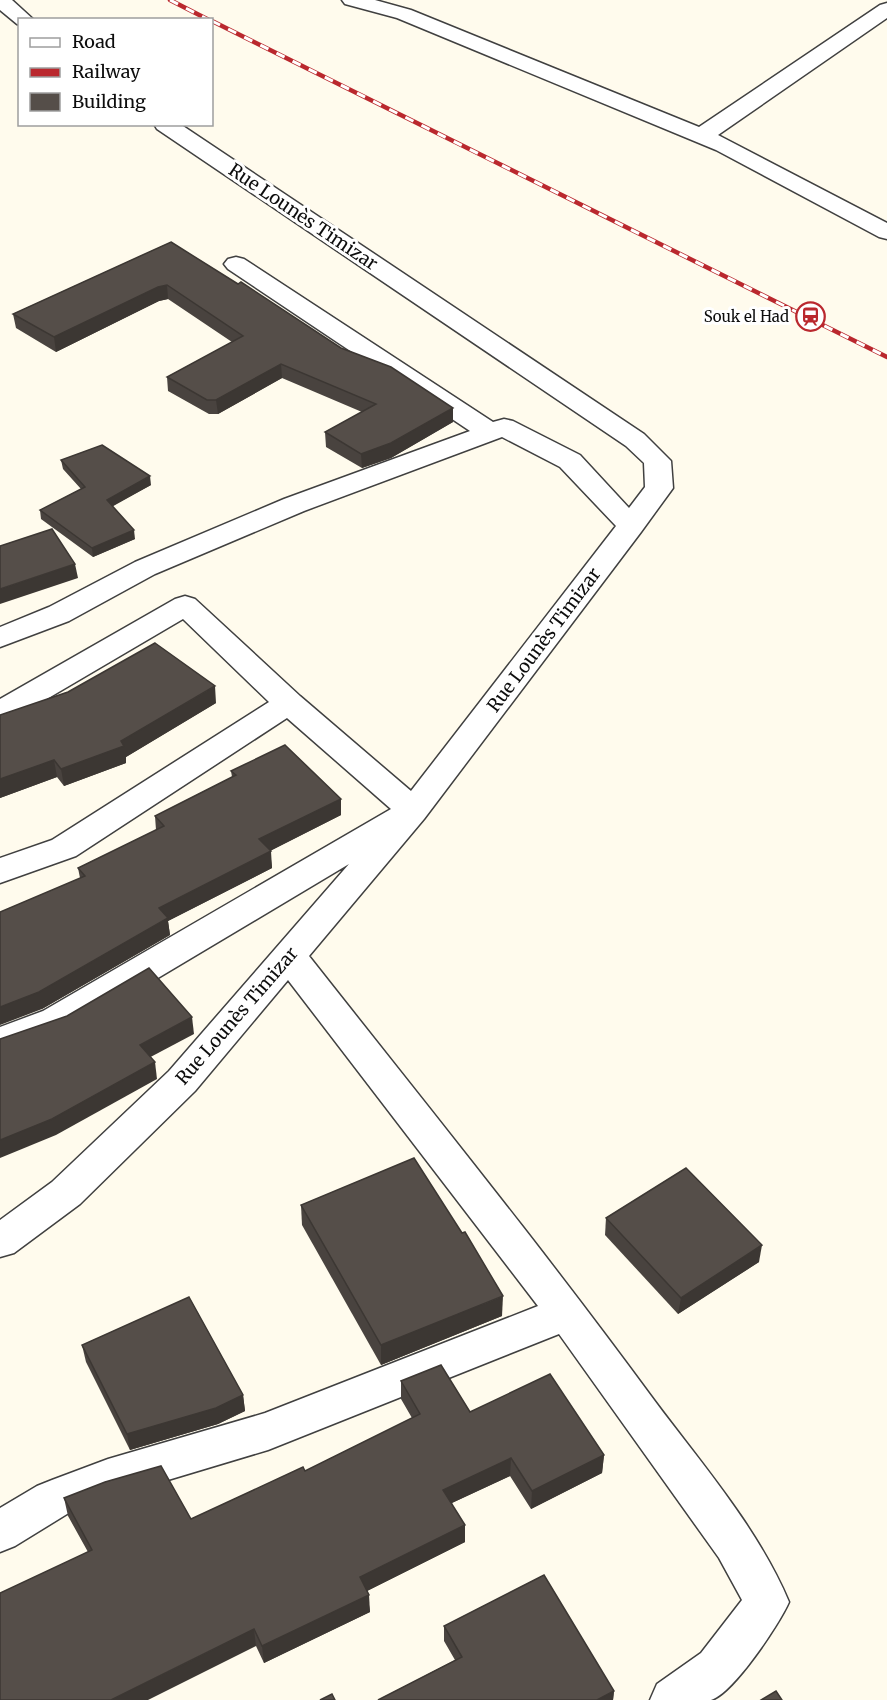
<svg xmlns="http://www.w3.org/2000/svg" width="887" height="1700" font-family="Merriweather,serif">
<rect width="100%" height="100%" fill="#fffbed"/>
<g fill="none" stroke-linecap="round" stroke-linejoin="round">
<defs>
<g id="minor">
<polygon points="0,0 12,0 34,20 20,20 20,25 17,24 0,10"/>
<polygon points="342,0 375,0 411,10 699,127 880,5 887,3 887,18 718,135 887,223 887,239 879,237 716,150 397,18 345,4"/>
<path d="M154,124H180L644,434L671,461L673,488L641,532L424,819L309,956C424,1102 541,1246 651,1396C699,1461 757,1526 789,1602C780,1623 733,1694 711,1700C698,1700 665,1700 650,1700L657,1684L701,1653L742,1600L719,1558L559,1334L268,1450L108,1498L67,1514L15,1546L0,1552V1508L37,1486L52,1480L108,1459L265,1413L538,1306L288,980L195,1091L80,1204L14,1253L0,1257V1220L52,1182L169,1071L349,864L69,1031L0,1055V1027L43,1011L391,809L287,718L76,856L0,883V858L52,840L269,702L183,619L11,720L0,723V699L175,599L185,596L195,599L300,696L411,791L616,526L560,467L502,437L304,511L155,574L69,621L0,647V627L49,607L135,562L284,499L470,431L228,269L224,264L228,259L236,257L244,259L493,422L504,419L513,421L580,455L629,508L645,487L644,463L626,446L157,129Z"/>
</g>
</defs>
<!-- minor casing -->
<use href="#minor" stroke="#404040" stroke-width="3"/>
<!-- minor -->
<use href="#minor" fill="#fff" fill-rule="evenodd"/>
<defs>
<g id="rail">
<polyline points="170,0 209,20"/>
<polyline points="212,21 887,357"/>
</g>
</defs>
<!-- rail casing -->
<use href="#rail" stroke="#ba282e" stroke-width="4.5"/>
<!-- rail -->
<use href="#rail" stroke="#fff" stroke-width="3" stroke-dasharray="9" stroke-linecap="butt"/>
</g>
<!-- wall -->
<g fill="#49433f">
<polygon points="171,242 453,422 391,458 362,468 326,447 325,432 362,412 282,378 218,414 209,414 168,391 167,377 232,342 168,299 159,301 56,352 16,328 13,314"/>
<polygon points="61,460 151,485 112,506 135,539 93,557 41,519 40,510 81,489 63,469"/>
<polygon points="216,703 126,757 126,763 64,786 57,777 0,798 0,715"/>
<polygon points="231,771 341,799 341,815 270,851 272,868 168,921 170,935 42,1009 80,878 78,868 156,830 155,816 232,777"/>
<polygon points="301,1205 502,1316 381,1365 302,1225"/>
<polygon points="606,1218 759,1262 678,1314 605,1235"/>
<polygon points="82,1345 243,1395 245,1411 218,1424 130,1450 86,1362"/>
<polygon points="401,1381 470,1412 604,1455 602,1473 531,1509 510,1476 452,1503 465,1542 367,1591 370,1612 264,1663 256,1646 88,1552 68,1516 64,1498 191,1519 305,1471 412,1418 401,1399"/>
<polygon points="444,1626 614,1691 613,1700 378,1700 455,1660 444,1641"/>
</g>
<!-- shaded-wall -->
<g fill="#3c3733">
<polygon points="167,285 168,299 159,301 56,352 54,337 158,287"/>
<polygon points="281,364 282,378 218,414 216,400"/>
<polygon points="453,408 453,422 391,458 362,468 361,454"/>
<polygon points="150,476 151,485 108,509 107,500"/>
<polygon points="134,530 135,539 93,557 92,548"/>
<polygon points="75,564 78,578 0,604 0,589"/>
<polygon points="215,686 216,703 126,757 126,763 64,786 61,769 121,741"/>
<polygon points="54,760 57,777 0,798 0,779"/>
<polygon points="341,799 341,815 260,856 259,839"/>
<polygon points="271,851 272,868 168,921 170,935 42,1009 0,1025 0,1007 159,908"/>
<polygon points="192,1017 194,1034 143,1061 140,1045"/>
<polygon points="155,1062 157,1079 56,1135 0,1158 0,1140"/>
<polygon points="762,1245 759,1262 678,1314 681,1298"/>
<polygon points="503,1296 502,1316 381,1365 381,1345"/>
<polygon points="243,1395 245,1411 218,1424 130,1450 127,1434"/>
<polygon points="604,1455 602,1473 531,1509 532,1491"/>
<polygon points="511,1458 510,1476 443,1507 443,1490"/>
<polygon points="465,1525 465,1542 361,1594 360,1577"/>
<polygon points="369,1595 370,1612 264,1663 262,1646"/>
<polygon points="254,1629 256,1646 148,1700 111,1700"/>
<polygon points="614,1691 613,1700 597,1700"/>
</g>
<!-- building -->
<g fill="#554e49" stroke="#3c3733" stroke-width="1.5">
<polygon points="171,242 238,284 241,282 341,348 391,367 453,408 391,443 361,454 325,432 376,404 281,364 216,400 207,400 167,377 243,336 167,285 158,287 54,337 13,314"/>
<polygon points="102,445 150,476 107,500 134,530 92,548 40,510 85,487 61,460"/>
<polygon points="52,529 75,564 0,589 0,546"/>
<polygon points="155,643 215,686 121,741 124,746 61,769 54,760 0,779 0,715 68,692"/>
<polygon points="285,745 341,799 259,839 271,851 159,908 168,918 39,992 0,1007 0,912 85,876 78,868 164,826 155,816 236,775 231,771"/>
<polygon points="149,968 192,1017 140,1045 155,1062 52,1119 0,1140 0,1039 67,1016"/>
<polygon points="414,1158 462,1233 465,1232 503,1296 381,1345 301,1205"/>
<polygon points="686,1168 762,1245 681,1298 606,1218"/>
<polygon points="189,1297 243,1395 216,1408 127,1434 82,1345"/>
<polygon points="441,1365 470,1412 550,1374 604,1455 532,1491 511,1458 443,1490 465,1525 360,1577 369,1595 262,1646 254,1629 111,1700 0,1700 0,1593 92,1550 64,1498 105,1482 161,1466 191,1519 303,1467 305,1471 420,1414 401,1381"/>
<polygon points="544,1575 614,1691 597,1700 378,1700 462,1657 444,1626"/>
<polygon points="776,1691 782,1700 761,1700"/>
<polygon points="332,1694 335,1700 320,1700"/>
</g>
<!-- icons -->
<defs>
<symbol id="station-ring" viewBox="-11 -11 22 22"><circle r="9.5" fill="#fff" stroke="#ba282e" stroke-width="1.5"/><path d="M-3-6H3Q5-6 5-4V2Q5 4 3 4L4.5 6H3L1.5 4h-3L-3 6H-4.5L-3 4Q-5 4-5 2V-4Q-5-6-3-6ZM-3.5-4v3h7v-3ZM-3.5 1v1.5H-2V1ZM2 1v1.5H3.5V1Z" fill="#ba282e"/></symbol>
</defs>
<g fill-rule="evenodd">
<use href="#station-ring" x="794" y="300" width="33" height="33"/>
</g>
<g text-anchor="middle" stroke-width="6" stroke-linejoin="round" paint-order="stroke">
<!-- far-poi labels -->
<g font-size="15" fill="#0d0d0d" stroke="#fff" text-anchor="end">
<text x="789" y="322">Souk el Had</text>
</g>
<!-- street labels -->
<g font-size="18" fill="#0d0d0d" stroke="#fff">
<text transform="translate(303 217) rotate(34)" y="6">Rue Lounès Timizar</text>
<text transform="translate(544 640) rotate(-53)" y="6">Rue Lounès Timizar</text>
<text transform="translate(237 1016) rotate(-49)" y="6">Rue Lounès Timizar</text>
</g>
</g>
<!-- legend -->
<rect x="18" y="18" width="195" height="108" fill="#ffffff" stroke="#9e9e9e" stroke-width="1.5"/>
<rect x="30" y="38" width="30" height="9" fill="#ffffff" stroke="#9e9e9e" stroke-width="1.5"/>
<text x="72" y="48" font-size="18" fill="#0d0d0d">Road</text>
<rect x="30" y="68" width="30" height="9" fill="#ba282e" stroke="#9e9e9e" stroke-width="1.5"/>
<text x="72" y="78" font-size="18" fill="#0d0d0d">Railway</text>
<rect x="30" y="93" width="30" height="18" fill="#554e49" stroke="#9e9e9e" stroke-width="1.5"/>
<text x="72" y="108" font-size="18" fill="#0d0d0d">Building</text>
</svg>
